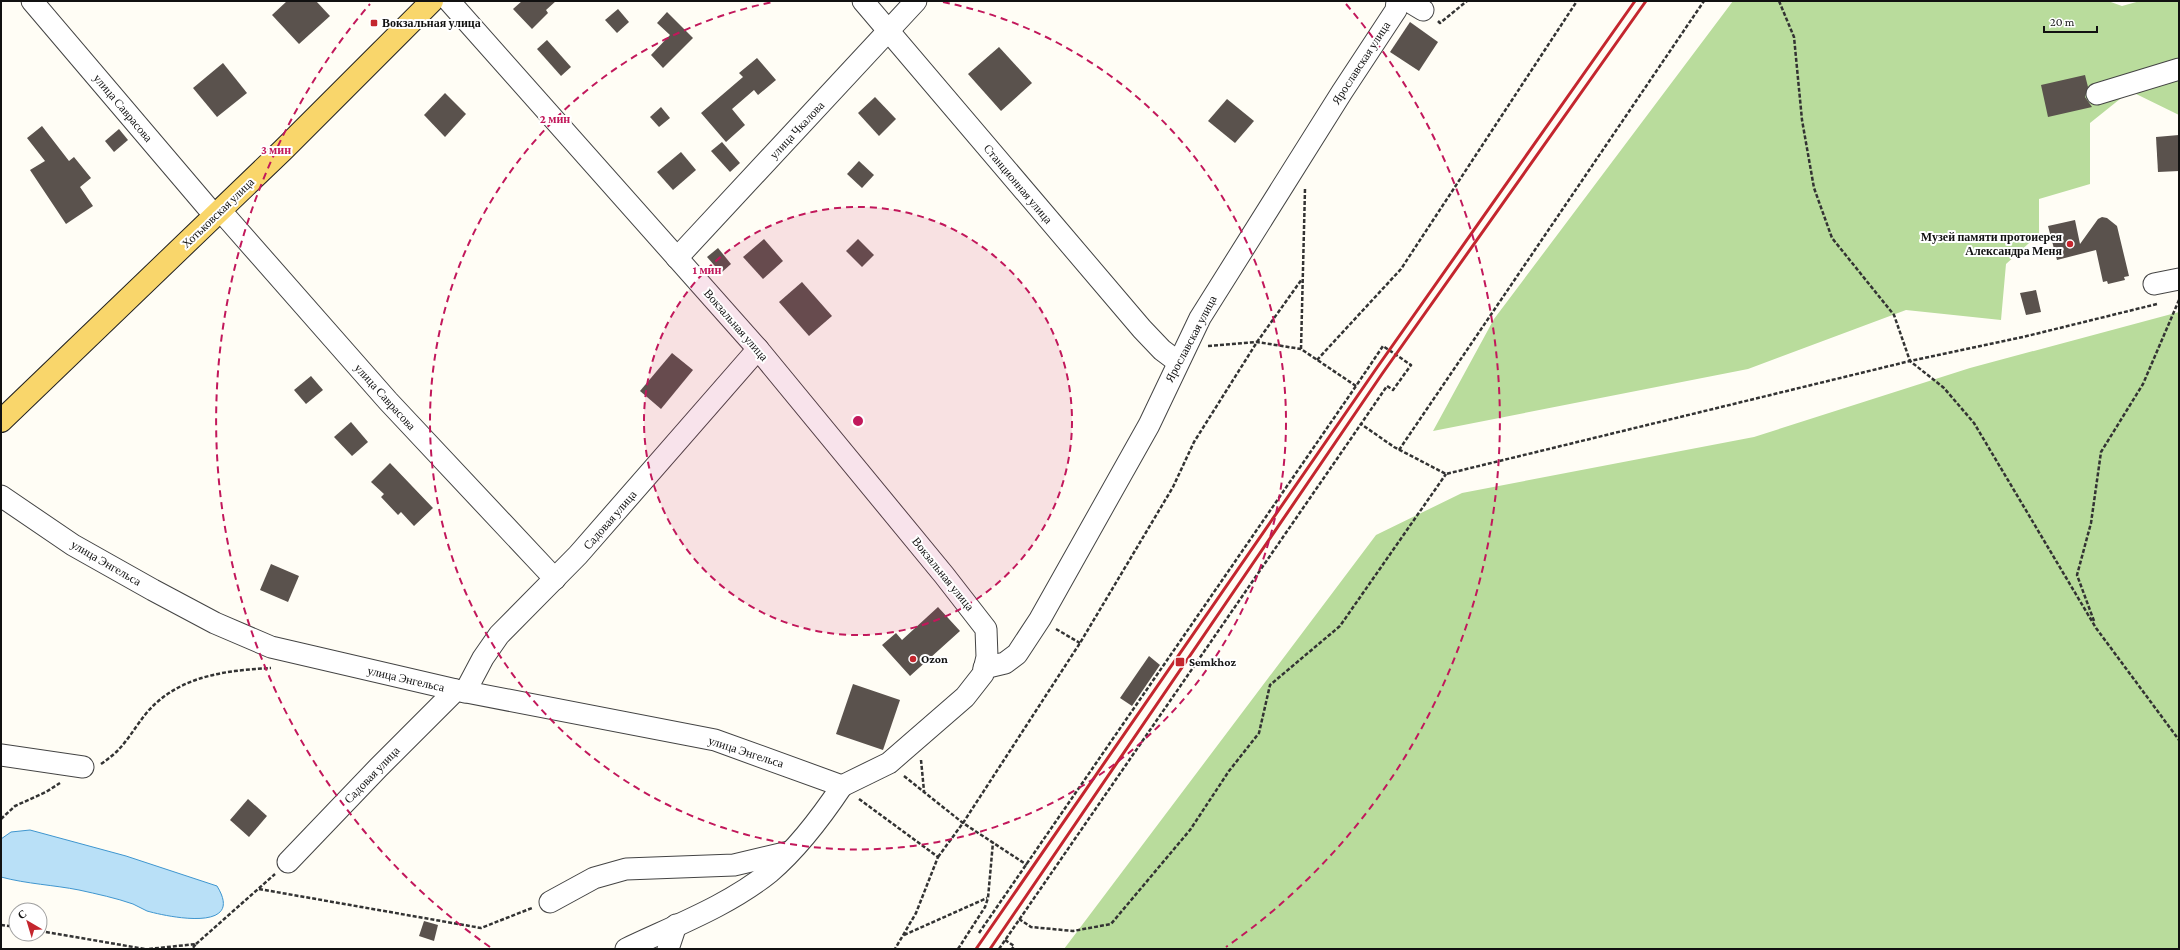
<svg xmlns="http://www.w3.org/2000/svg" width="2180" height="950" font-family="'Crimson Pro',serif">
<rect width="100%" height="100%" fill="#fffdf5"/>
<!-- forest -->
<g fill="#b9dc9c">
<polygon points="1733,1 2108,1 2122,6 2140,1 2179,1 2179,115 2130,91 2090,123 2090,184 2039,199 2039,234 2006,264 2001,320 1906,310 1748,369 1433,431 1494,319"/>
<polygon points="2179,312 2179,949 1064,949 1376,535 1462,493 1754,437 1970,368"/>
</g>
<!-- water -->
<path fill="#b9e0f7" stroke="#3f96cf" d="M30,830L126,856L217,886C246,933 168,917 147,911C142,909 138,906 133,904C116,898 97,894 79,890C54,885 27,884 1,877V839L11,832Z"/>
<!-- building -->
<g fill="#5a524d">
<polygon points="287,1 316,1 330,16 299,44 272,15"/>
<polygon points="522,1 556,1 546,10 548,13 532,29 513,9"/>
<polygon points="618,9 629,22 617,33 605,20"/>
<polygon points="667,12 693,38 663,68 651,55 670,35 657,23"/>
<polygon points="1410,22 1438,42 1419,71 1390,52"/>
<polygon points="547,40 571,67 561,76 537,49"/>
<polygon points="999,47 1032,83 1001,111 968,74"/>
<polygon points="757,58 776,80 758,95 754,90 732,109 745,125 726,142 701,113 743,77 739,73"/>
<polygon points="223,63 247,93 217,117 193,88"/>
<polygon points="2085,75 2088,87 2085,97 2092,107 2048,117 2041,85"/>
<polygon points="445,93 466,114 445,137 424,115"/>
<polygon points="875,97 896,119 879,136 858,113"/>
<polygon points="1227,99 1254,121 1235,143 1208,121"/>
<polygon points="661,107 670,118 659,127 650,117"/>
<polygon points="42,126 69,161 74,157 91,178 80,187 93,206 66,224 30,170 45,161 27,138"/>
<polygon points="119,129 128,140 114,152 105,141"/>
<polygon points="2179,135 2179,171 2158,172 2156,137"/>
<polygon points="722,142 740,163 730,172 711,151"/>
<polygon points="681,152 696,170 673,190 657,172"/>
<polygon points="859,161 874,175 862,188 847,174"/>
<polygon points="2102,217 2107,218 2117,226 2129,276 2124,277 2125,280 2108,284 2107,281 2103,282 2096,250 2057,260 2048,226 2075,220 2080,244 2098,219"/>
<polygon points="764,239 783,261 763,279 743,257"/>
<polygon points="858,239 874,255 862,267 846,251"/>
<polygon points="718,248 731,264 721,273 707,257"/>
<polygon points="802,282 832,316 809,336 779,302"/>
<polygon points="2036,290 2041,312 2026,315 2020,293"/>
<polygon points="672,353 693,370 661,409 640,391"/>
<polygon points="311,376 323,390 306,404 294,390"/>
<polygon points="351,422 368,442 352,456 334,437"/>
<polygon points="390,463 433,508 414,526 401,512 398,515 381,497 384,494 371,482"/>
<polygon points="271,564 299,576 288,602 260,590"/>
<polygon points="938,607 960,631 910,676 882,645 896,633 902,640"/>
<polygon points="1149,656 1160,665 1132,706 1120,698"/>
<polygon points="853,684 900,700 883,750 836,734"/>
<polygon points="248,799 267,816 249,837 230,820"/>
<polygon points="424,921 438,925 434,941 419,936"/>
</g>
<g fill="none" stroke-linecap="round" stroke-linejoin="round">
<defs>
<g id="minor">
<polyline points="32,1 214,215"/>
<polyline points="449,1 758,349 944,575 986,629 987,657 983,674 965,697 889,763 842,786"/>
<polyline points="863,1 1142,329 1162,350 1178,362"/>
<polyline points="1408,1 1423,10"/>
<polyline points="2097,94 2179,69"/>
<polyline points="220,210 388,401 555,579"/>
<polyline points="677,258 916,1"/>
<polyline points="2154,284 2179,279"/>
<polyline points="1,496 73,545 153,590 215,623 271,647 456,690 715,740 842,786"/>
<polyline points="984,668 1005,663 1017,654 1040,619 1149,425 1200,318 1342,92 1396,10 1397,1"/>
<polyline points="465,692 483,658 499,635 578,555 758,349"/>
<polyline points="1,755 83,767"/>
<polyline points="288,862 378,768 456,690"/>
<polyline points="550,902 594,878 626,869 734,865 789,852"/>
<path d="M626,949C674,926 728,906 770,872C798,848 822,816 842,786"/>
<polyline points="668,949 676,925"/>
</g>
<polyline id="major" points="1,421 283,150 432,1"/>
</defs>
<!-- minor casing -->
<use href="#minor" stroke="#444" stroke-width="23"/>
<!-- major casing -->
<use href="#major" stroke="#222" stroke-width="24"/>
<!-- path -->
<g stroke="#333" stroke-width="2.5" stroke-dasharray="4 2" stroke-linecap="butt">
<polyline points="1779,1 1794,37 1802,120 1814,188 1832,238 1894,315 1910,361 1944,388 1974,423 2096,628 2179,740"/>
<polyline points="1438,21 1440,23 1467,1"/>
<polyline points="1208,346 1257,342 1301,349 1356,386 1383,346 1411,365 1393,390 1387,386 1361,424 1394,447 1446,474 1910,361 2023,337 2157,304"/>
<polyline points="1301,349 1305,189"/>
<polyline points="1317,360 1401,269 1577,1"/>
<polyline points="1399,450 1704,1"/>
<polyline points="2094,621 2077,575 2091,523 2101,452 2143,384 2179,300"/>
<polyline points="1056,629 1080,643"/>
<polyline points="921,760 924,791"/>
<path d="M101,764C108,759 115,754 120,748C132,735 141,717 154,705C185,675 230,670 271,668"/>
<polyline points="904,776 963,823 1027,865"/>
<polyline points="859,799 938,857 916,913 895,949"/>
<polyline points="1,819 15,806 46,792 60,783"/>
<polyline points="938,857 963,823 1080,643 1173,487 1194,442 1257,342 1302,279"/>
<polyline points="259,889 481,928 532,908"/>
<polyline points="1019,919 1031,927 1073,931 1111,924 1190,830 1229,771 1259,733 1270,685 1340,626 1446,474"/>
<polyline points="1,925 16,927"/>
<polyline points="40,931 145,949"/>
<polyline points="979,933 1356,386"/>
<polyline points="904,935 987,898"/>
<polyline points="1005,940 1014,946 1012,949"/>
<polyline points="196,944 275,874"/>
<polyline points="149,949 196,944 192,949"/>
<polyline points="958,949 985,907 988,898 993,842"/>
<polyline points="999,949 1361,424"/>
</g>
<!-- minor -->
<use href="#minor" stroke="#fff" stroke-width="21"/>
<!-- major -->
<use href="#major" stroke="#f9d66b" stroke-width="22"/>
<!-- rail -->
<g stroke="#c4262e" stroke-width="3">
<polyline points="976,949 1376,369 1635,1"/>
<polyline points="990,949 1382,374 1646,1"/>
</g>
</g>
<!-- distance rings -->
<circle cx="858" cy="421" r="214" fill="#c2185b" fill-opacity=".12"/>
<g fill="none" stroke="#c2185b" stroke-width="2" stroke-dasharray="7 5">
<circle cx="858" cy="421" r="214"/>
<path d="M943 2A428 428 0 1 1 773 2"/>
<path d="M490 947A642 642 0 0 1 370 4M1346 4A642 642 0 0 1 1226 947"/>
</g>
<!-- markers -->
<g fill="#c4262e" stroke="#fff" stroke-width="1.5">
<rect x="370" y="19" width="8" height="8" rx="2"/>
<circle cx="2070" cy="244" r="4"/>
<circle cx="913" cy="659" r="4"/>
<rect x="1175" y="657" width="10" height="10" rx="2"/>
</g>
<g text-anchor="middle" stroke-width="4" stroke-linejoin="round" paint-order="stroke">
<!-- poi labels -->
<g font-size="12" font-weight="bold" fill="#111" stroke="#fff" text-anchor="start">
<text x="382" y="27">Вокзальная улица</text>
<text x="2062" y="241" text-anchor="end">Музей памяти протоиерея<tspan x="2062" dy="14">Александра Меня</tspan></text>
<text x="921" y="663">Ozon</text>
<text x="1189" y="666">Semkhoz</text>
</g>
<!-- street labels -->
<g font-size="12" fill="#111" stroke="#fff">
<text transform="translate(1361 63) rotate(-57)" y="4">Ярославская улица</text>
<text transform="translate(123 108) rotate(50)" y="4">улица Саврасова</text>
<text transform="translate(797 130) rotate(-47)" y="4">улица Чкалова</text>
<text transform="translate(1018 184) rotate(50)" y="4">Станционная улица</text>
<text transform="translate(218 213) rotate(-44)" y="4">Хотьковская улица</text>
<text transform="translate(736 325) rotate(49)" y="4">Вокзальная улица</text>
<text transform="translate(1191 339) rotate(-62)" y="4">Ярославская улица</text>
<text transform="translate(385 397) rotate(48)" y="4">улица Саврасова</text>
<text transform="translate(610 520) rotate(-49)" y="4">Садовая улица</text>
<text transform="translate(106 563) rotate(30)" y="4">улица Энгельса</text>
<text transform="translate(943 574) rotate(51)" y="4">Вокзальная улица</text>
<text transform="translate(406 679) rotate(13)" y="4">улица Энгельса</text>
<text transform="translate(746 752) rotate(18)" y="4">улица Энгельса</text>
<text transform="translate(372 775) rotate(-46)" y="4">Садовая улица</text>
</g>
</g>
<circle cx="858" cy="421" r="6" fill="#c2185b" stroke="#fff" stroke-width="2"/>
<g font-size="12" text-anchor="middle" font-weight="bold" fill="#c2185b" stroke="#fff" stroke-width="4" stroke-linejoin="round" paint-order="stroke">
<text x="555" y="123">2 мин</text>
<text x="276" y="154">3 мин</text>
<text x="707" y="274">1 мин</text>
</g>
<!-- border -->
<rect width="2180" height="950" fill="none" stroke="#111111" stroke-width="4"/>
<!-- north arrow -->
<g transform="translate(28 922) rotate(322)"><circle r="19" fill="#ffffff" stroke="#a0a0a0"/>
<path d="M0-3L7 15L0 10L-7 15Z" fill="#c4262e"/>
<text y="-6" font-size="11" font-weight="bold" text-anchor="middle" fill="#111111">С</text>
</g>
<!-- scale -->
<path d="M2044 26v6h53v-6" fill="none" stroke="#111111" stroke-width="2"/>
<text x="2050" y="26" font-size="12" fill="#111111" stroke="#ffffff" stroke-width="3" paint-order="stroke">20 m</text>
</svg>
